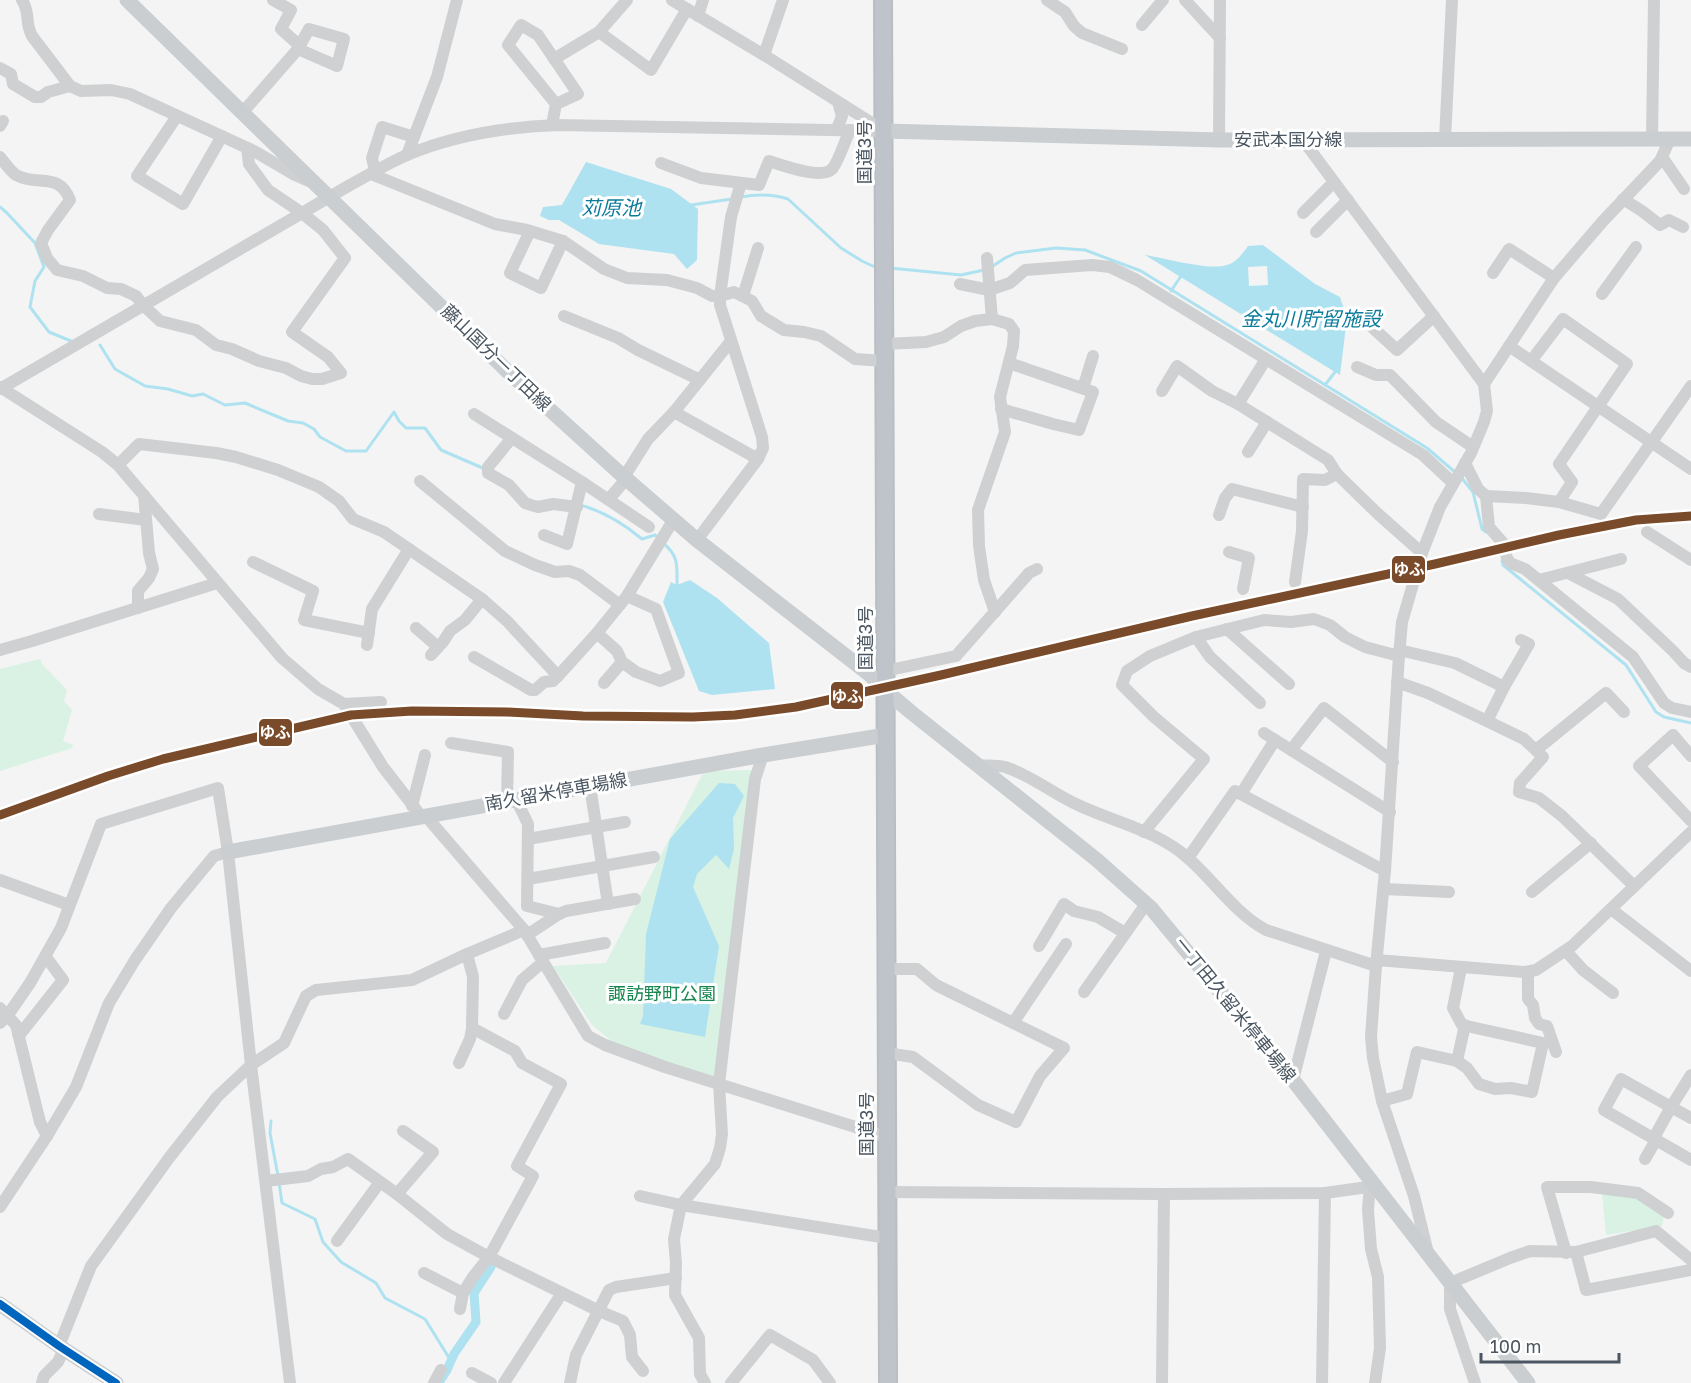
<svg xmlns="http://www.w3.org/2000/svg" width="1691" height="1383" font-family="'Golos Text','Noto Sans JP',sans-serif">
<rect width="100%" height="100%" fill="#f4f4f4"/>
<!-- green -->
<g fill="#d9f2e3">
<polygon points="40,659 42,661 41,663 67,690 64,701 72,710 63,741 73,745 72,748 0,771 0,669"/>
<polygon points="755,770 715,1083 619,1047 592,1025 553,966 606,963 704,771"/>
<polygon points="1602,1193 1639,1197 1664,1216 1662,1226 1606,1235"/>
</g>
<!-- water -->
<g fill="#aee2f0" fill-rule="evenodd">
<polygon points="586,162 671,189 698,209 697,260 687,269 674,254 599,244 559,220 549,220 540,216 543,207 562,205"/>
<path d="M1263,245L1315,284L1340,297L1347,318L1340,375L1145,255C1165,258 1209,271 1227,265C1237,262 1242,254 1248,246ZM1267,266L1268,285L1249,286L1248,267Z"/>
<polygon points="690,580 717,598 769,643 775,689 712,695 699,691 663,602 671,582 677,585"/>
<polygon points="719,783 735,784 744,796 733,818 734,849 729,869 716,855 697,874 693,887 719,946 705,1037 640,1024 643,1016 646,934 670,839"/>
</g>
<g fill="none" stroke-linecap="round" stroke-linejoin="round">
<!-- stream -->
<g stroke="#aee2f0" stroke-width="3">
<path d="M741,197C758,194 772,194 788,199L841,248L862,261L877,268"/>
<polyline points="691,205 732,199"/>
<polyline points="0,207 7,213 35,243 44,267 35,281 30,307 49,332 71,341"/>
<polyline points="890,268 961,275 984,270"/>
<polyline points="990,268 1005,258 1016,253 1056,248 1085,250 1141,271 1427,448 1456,473"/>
<polyline points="1171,291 1181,276"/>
<polyline points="100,345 115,369 145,386 168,389 192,396 203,394 225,405 245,403 288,421 303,423 314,429 320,437 346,451 366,451 394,412 399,421 406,428 425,428 441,450 485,469"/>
<polyline points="1325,385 1335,372"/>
<polyline points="1461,477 1473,492 1482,529 1486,532"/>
<path d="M580,505C603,511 624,524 642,539L655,535L658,538"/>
<path d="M663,543C679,556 677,566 677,585"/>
<polyline points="1502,561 1503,565 1626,665 1656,712 1664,717 1691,723"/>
<polyline points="271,1121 270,1133 278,1176"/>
<polyline points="279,1182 282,1203 315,1219 323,1242 341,1262 376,1283 385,1298 425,1319 451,1361"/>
</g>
<!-- canal -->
<polyline stroke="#aee2f0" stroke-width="9" points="440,1381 447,1370 454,1354 476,1322 474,1293 491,1267"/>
<defs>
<polyline id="highway" points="883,0 888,1383"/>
</defs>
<!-- highway casing -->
<use href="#highway" stroke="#b9bec3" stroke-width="20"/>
<!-- minor -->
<g stroke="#ced0d2" stroke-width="12">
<path d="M22,0C31,14 24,21 32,36L70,86L81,91L111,90L130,94L254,151L295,175L311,182"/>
<polyline points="273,0 291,10 281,29 300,46"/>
<polyline points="672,0 764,55 883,130"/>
<polyline points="1047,0 1065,12 1074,26 1082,33 1122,49"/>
<polyline points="1185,0 1220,38"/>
<polyline points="698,16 703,0"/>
<polyline points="1142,25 1163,0"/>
<polyline points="599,32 651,70 687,9"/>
<polyline points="764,55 783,0"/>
<polyline points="554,59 599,32 627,0"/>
<polyline points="0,68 11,74 13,84 35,97 41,97 48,92 70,86"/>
<polyline points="242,113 298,49 309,29 344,39 337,66 298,49"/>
<polyline points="177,116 137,176 183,204 222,136"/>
<polyline points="552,125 556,104 508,45 521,25 538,35 578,94 556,104"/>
<polyline points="0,126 3,121"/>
<polyline points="837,129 842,116 838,102"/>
<polyline points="1445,139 1452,0"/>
<polyline points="1652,139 1654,0"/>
<polyline points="1219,140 1220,0"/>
<polyline points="1303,140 1484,384 1487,411 1484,422 1471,453 1440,507 1422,553 1402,622 1399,656 1385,871 1376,966 1371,1037 1373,1058 1382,1101 1414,1196 1428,1253"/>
<polyline points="407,155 437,77 457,0"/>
<path d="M0,157C5,163 10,171 16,175C38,187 59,171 70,200L48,230L41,243L47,258L57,270L83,276L107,288L121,289L136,296L143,305L160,321L196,330L216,345L232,349L259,361L286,368L301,376L312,379H322L341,373L328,357L292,332L345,258L323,230L302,213L268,190L249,164L247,148"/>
<polyline points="1662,157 1684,189"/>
<path d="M661,163L701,178L759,185L769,161C782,165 821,180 832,169C838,163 846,138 850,130"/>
<polyline points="375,171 372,158 382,127 414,137"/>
<polyline points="371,174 495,224 527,230 563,241 604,269 627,278 667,280 697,288 712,296 720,296 734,292 752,301 761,316 784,330 804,332 821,336 855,359 884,361"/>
<polyline points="1623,199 1642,211 1660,225 1669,220 1683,227"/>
<polyline points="1303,213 1334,182"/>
<polyline points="530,231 510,273 541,288 563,241"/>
<polyline points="1316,232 1348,200"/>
<polyline points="987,258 992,319"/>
<polyline points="1493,273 1509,249 1554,278"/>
<polyline points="960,284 989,290 1010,283 1025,270 1092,265 1110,267 1137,280 1423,455 1453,483"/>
<polyline points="1602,294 1636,247"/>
<polyline points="743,296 758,248"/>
<polyline points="564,316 618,338 638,350 700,380"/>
<polyline points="1373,328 1397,350 1434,316"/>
<polyline points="884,344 926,342 944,337 961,326 975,321 992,319 1009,324 1014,331 1013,346 1000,397 1005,432 978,510 979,546 984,580 995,612"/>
<polyline points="1509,346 1691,469"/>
<polyline points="1266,359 1238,404 1328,460 1337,474"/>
<polyline points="1531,361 1563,319 1627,364 1559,464 1572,482 1559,502"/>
<polyline points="1357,367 1376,375 1390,375 1436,422 1473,447"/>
<polyline points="1484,384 1554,278 1603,221 1660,161 1670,139"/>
<polyline points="0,387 102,452 118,465 282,658 318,689 344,704 383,767 421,816"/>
<polyline points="1083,388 1093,356"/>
<path d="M0,389L350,185C369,175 388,163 407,155C455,135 505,127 557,125L884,131"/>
<polyline points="1162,391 1177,366 1212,391 1238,404"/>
<polyline points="1001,409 1053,424 1079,430 1093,392 1009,363"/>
<polyline points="674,412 758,459"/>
<polyline points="474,414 582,482 649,527"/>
<polyline points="511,439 488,467 488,473 509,485 525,503 531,505 538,507 553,504 577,507"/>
<polyline points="1248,452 1267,422"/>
<polyline points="1465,463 1478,489 1486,496 1489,527 1503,543 1507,558 1510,563 1525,569 1633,657 1664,703 1672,708 1691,712"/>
<polyline points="118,465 139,444 216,453 236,457 278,470 319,487 339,501 353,519 384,532 482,599 507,621 558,676 597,633 627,596 674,519"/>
<polyline points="624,477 648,439 674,412 731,341"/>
<polyline points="420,481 505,551 535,565 555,572 569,571 580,575 620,605"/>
<polyline points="1486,496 1526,498 1559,502 1601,514 1691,386"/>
<polyline points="609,499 626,479"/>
<polyline points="99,514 146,520"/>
<polyline points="1219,515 1225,498 1232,489 1303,507"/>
<polyline points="1647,532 1691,560"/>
<polyline points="544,535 567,544 582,482"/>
<polyline points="697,540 758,459 763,448 762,437 720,305 720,296 731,217 741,183"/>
<polyline points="1229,552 1249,558 1243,589"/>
<polyline points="253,562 313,591 304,620 369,633"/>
<polyline points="1568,573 1618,599 1673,651 1684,663 1691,667"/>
<polyline points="1539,580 1621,559"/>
<polyline points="1295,582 1302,531 1303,479 1325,480 1337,474 1377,513 1422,553"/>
<polyline points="138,608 138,591 149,578 153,569 149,553 144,495"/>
<polyline points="416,628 438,647"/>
<polyline points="1227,629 1289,684"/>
<polyline points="597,633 617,651 622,662 636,672 660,681 679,673 656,609 627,596"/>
<polyline points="1196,637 1210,657 1260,703"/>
<polyline points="367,645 372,609 409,549"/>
<polyline points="0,650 32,641 217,583"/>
<polyline points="1399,650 1455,663 1504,687 1487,721 1524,739 1543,757 1520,783 1519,792 1539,798 1562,816 1634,886"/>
<polyline points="431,655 443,642 450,631 465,620 482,599"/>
<polyline points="474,657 531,690 535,690 544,682 553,681 558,676"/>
<polyline points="885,671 956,656 1029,573 1037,569"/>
<polyline points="1397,682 1428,693 1487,721"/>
<polyline points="604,683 622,662"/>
<polyline points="1504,687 1529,644 1521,640"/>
<polyline points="344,704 381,702"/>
<polyline points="1264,733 1390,812"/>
<polyline points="451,743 508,752 507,801"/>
<polyline points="1291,750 1324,708 1393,762"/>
<polyline points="1536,750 1606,693 1624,712"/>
<polyline points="1691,756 1673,735 1639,766 1691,821"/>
<path d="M977,765C986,766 996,765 1005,767C1031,775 1053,794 1078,805C1114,822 1159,831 1189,859C1215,882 1235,913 1266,930L1376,966"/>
<polyline points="590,786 608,904"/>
<polyline points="1241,794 1275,740"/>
<polyline points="516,799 528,824 527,906 559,914"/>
<polyline points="412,806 425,755"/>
<polyline points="425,815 524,930 588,1036 605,1045 665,1067 887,1137"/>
<polyline points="1144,832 1204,759 1154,717 1122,685 1127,671 1150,656 1196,637 1264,620 1291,622 1314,619 1330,625 1345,637 1365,647 1399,656"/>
<polyline points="528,839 625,822"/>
<polyline points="1188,858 1235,791 1385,871"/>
<polyline points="528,879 654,857"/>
<polyline points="0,880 69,905"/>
<polyline points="1384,889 1449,892"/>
<polyline points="1532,892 1591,843"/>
<polyline points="1611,909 1691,971"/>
<polyline points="527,935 559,914 566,911 635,899"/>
<polyline points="1039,946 1064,904 1074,911 1098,917 1125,933"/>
<polyline points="1566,951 1583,970 1613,993"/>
<polyline points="539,955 605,943"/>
<polyline points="1377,960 1524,972 1536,970 1572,946 1691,832"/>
<polyline points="886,969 917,969 936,985 1064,1048 1040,1076 1016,1122 978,1105 913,1057 886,1053"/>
<polyline points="1528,972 1528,999 1533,1005 1535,1018 1539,1024 1547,1026 1556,1052"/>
<polyline points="1084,992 1146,904"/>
<polyline points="0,1008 16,1025 40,1122 47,1136"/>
<polyline points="504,1014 522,980 543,962"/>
<polyline points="0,1023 8,1015 30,983 61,928 101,824 218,788 228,852 251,1065 290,1383"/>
<polyline points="1013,1023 1066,944"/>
<polyline points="18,1034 21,1033 63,980 46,957"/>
<polyline points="1457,1061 1465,1025"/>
<polyline points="459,1063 470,1039 472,1028 473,977 467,954"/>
<polyline points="1691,1075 1671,1107 1691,1118"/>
<polyline points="1293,1080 1326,951"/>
<polyline points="1382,1101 1407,1094 1417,1052 1457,1061 1467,1068 1479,1084 1495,1089 1511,1088 1532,1092 1543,1043 1462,1025 1453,1008 1461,968"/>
<polyline points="1645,1159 1656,1140 1656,1134 1671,1107 1621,1079 1604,1110 1691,1160"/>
<polyline points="266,1181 308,1176 321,1169 333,1167 348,1159 397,1194 447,1234 489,1257 599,1311 623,1321 630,1335 632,1357 643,1371"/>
<polyline points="887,1192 1164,1194 1325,1193 1375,1186"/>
<polyline points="397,1194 433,1152 403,1131"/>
<polyline points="640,1196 681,1205 887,1238"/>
<polyline points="0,1207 47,1136 76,1087 109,1003 135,960 171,908 214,856 228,852"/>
<polyline points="337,1241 380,1182"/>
<polyline points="1576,1252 1586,1290 1691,1270"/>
<polyline points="1566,1253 1547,1187 1591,1187 1638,1193 1668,1213"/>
<polyline points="424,1273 463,1293"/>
<polyline points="460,1309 463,1293 473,1277 489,1257 533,1176 517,1166 561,1084 522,1063 515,1051 472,1028"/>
<polyline points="59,1346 91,1266 169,1158 217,1097 251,1065 284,1043 306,996 316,990 412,980 467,954 524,930"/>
<polyline points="472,1373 491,1383"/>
<polyline points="42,1383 44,1376 58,1362 64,1349"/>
<polyline points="434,1383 441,1370"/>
<polyline points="504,1383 562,1293"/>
<polyline points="570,1383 576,1355 609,1290 616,1287 676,1278"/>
<polyline points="705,1383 700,1374 699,1338 675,1295 676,1263 674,1239 681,1205 715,1164 720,1148 722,1134 719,1084 755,779 763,755"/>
<polyline points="731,1383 770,1335 813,1360 830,1383"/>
<polyline points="1162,1383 1164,1194"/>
<polyline points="1322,1383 1325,1193"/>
<polyline points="1375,1383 1380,1348 1378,1277 1371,1249 1368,1210 1369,1196 1375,1186"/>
<polyline points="1475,1383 1450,1309 1450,1283 1510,1258 1530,1251 1576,1252 1656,1231 1691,1260"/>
</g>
<!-- major -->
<g stroke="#caced1" stroke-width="15">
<polyline points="127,0 505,369 624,477 697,540 869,674 886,691 912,713 1097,860 1151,908 1293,1080 1528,1383"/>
<polyline points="884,131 1219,140 1691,139"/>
<polyline points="228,852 763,755 886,735"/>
<polyline points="0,1304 59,1346 116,1383"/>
</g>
<!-- highway -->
<use href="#highway" stroke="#bec4c9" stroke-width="16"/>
<defs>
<polyline id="bus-1" points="0,1304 59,1346 116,1383"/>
</defs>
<!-- bus-1 casing -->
<use href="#bus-1" stroke="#fff" stroke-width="12"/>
<!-- bus-1 -->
<use href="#bus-1" stroke="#0065bd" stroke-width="8"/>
<defs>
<polyline id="rail-1" points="0,815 108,776 163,759 351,715 412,711 507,712 583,716 693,717 735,715 796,707 941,675 1192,616 1435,564 1559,535 1636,520 1691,516"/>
</defs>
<!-- rail-1 casing -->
<use href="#rail-1" stroke="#fff" stroke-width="14"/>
<!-- rail-1 -->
<use href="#rail-1" stroke="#7a4b2a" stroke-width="9"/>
</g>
<g text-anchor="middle" stroke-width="6" stroke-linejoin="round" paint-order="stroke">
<!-- street labels -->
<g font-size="18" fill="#4a5661" stroke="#fff">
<text x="1288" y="146">安武本国分線</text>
<text transform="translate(865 152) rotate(-90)" y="6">国道3号</text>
<text transform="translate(496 358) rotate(44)" y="6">藤山国分一丁田線</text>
<text transform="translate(866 638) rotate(-90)" y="6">国道3号</text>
<text transform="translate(556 792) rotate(-10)" y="6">南久留米停車場線</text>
<text transform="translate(1235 1010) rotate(51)" y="6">一丁田久留米停車場線</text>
<text transform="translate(867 1124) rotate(-90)" y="6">国道3号</text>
</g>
<!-- park labels -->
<g font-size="18" fill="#17864f" stroke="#fff">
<text x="662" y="1000">諏訪野町公園</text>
</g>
<!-- water labels -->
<g font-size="20" font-style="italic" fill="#0c7c9b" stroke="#fff">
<text x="611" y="215">苅原池</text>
<text x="1311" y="326">金丸川貯留施設</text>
</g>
</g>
<g stroke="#fff" stroke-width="2">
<rect x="1391" y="555" width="35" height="29" rx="6" fill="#7a4b2a"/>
<rect x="830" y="681" width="34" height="29" rx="6" fill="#7a4b2a"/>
<rect x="258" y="718" width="35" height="29" rx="6" fill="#7a4b2a"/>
</g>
<g font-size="16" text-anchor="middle" font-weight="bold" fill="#fff">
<text x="1409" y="575">ゆふ</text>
<text x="847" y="702">ゆふ</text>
<text x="275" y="738">ゆふ</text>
</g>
<!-- scale -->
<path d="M1481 1353v9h138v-9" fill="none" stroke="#4a5661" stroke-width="3"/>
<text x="1490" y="1353" font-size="18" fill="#4a5661" stroke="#ffffff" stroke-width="4.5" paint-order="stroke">100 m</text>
</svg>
